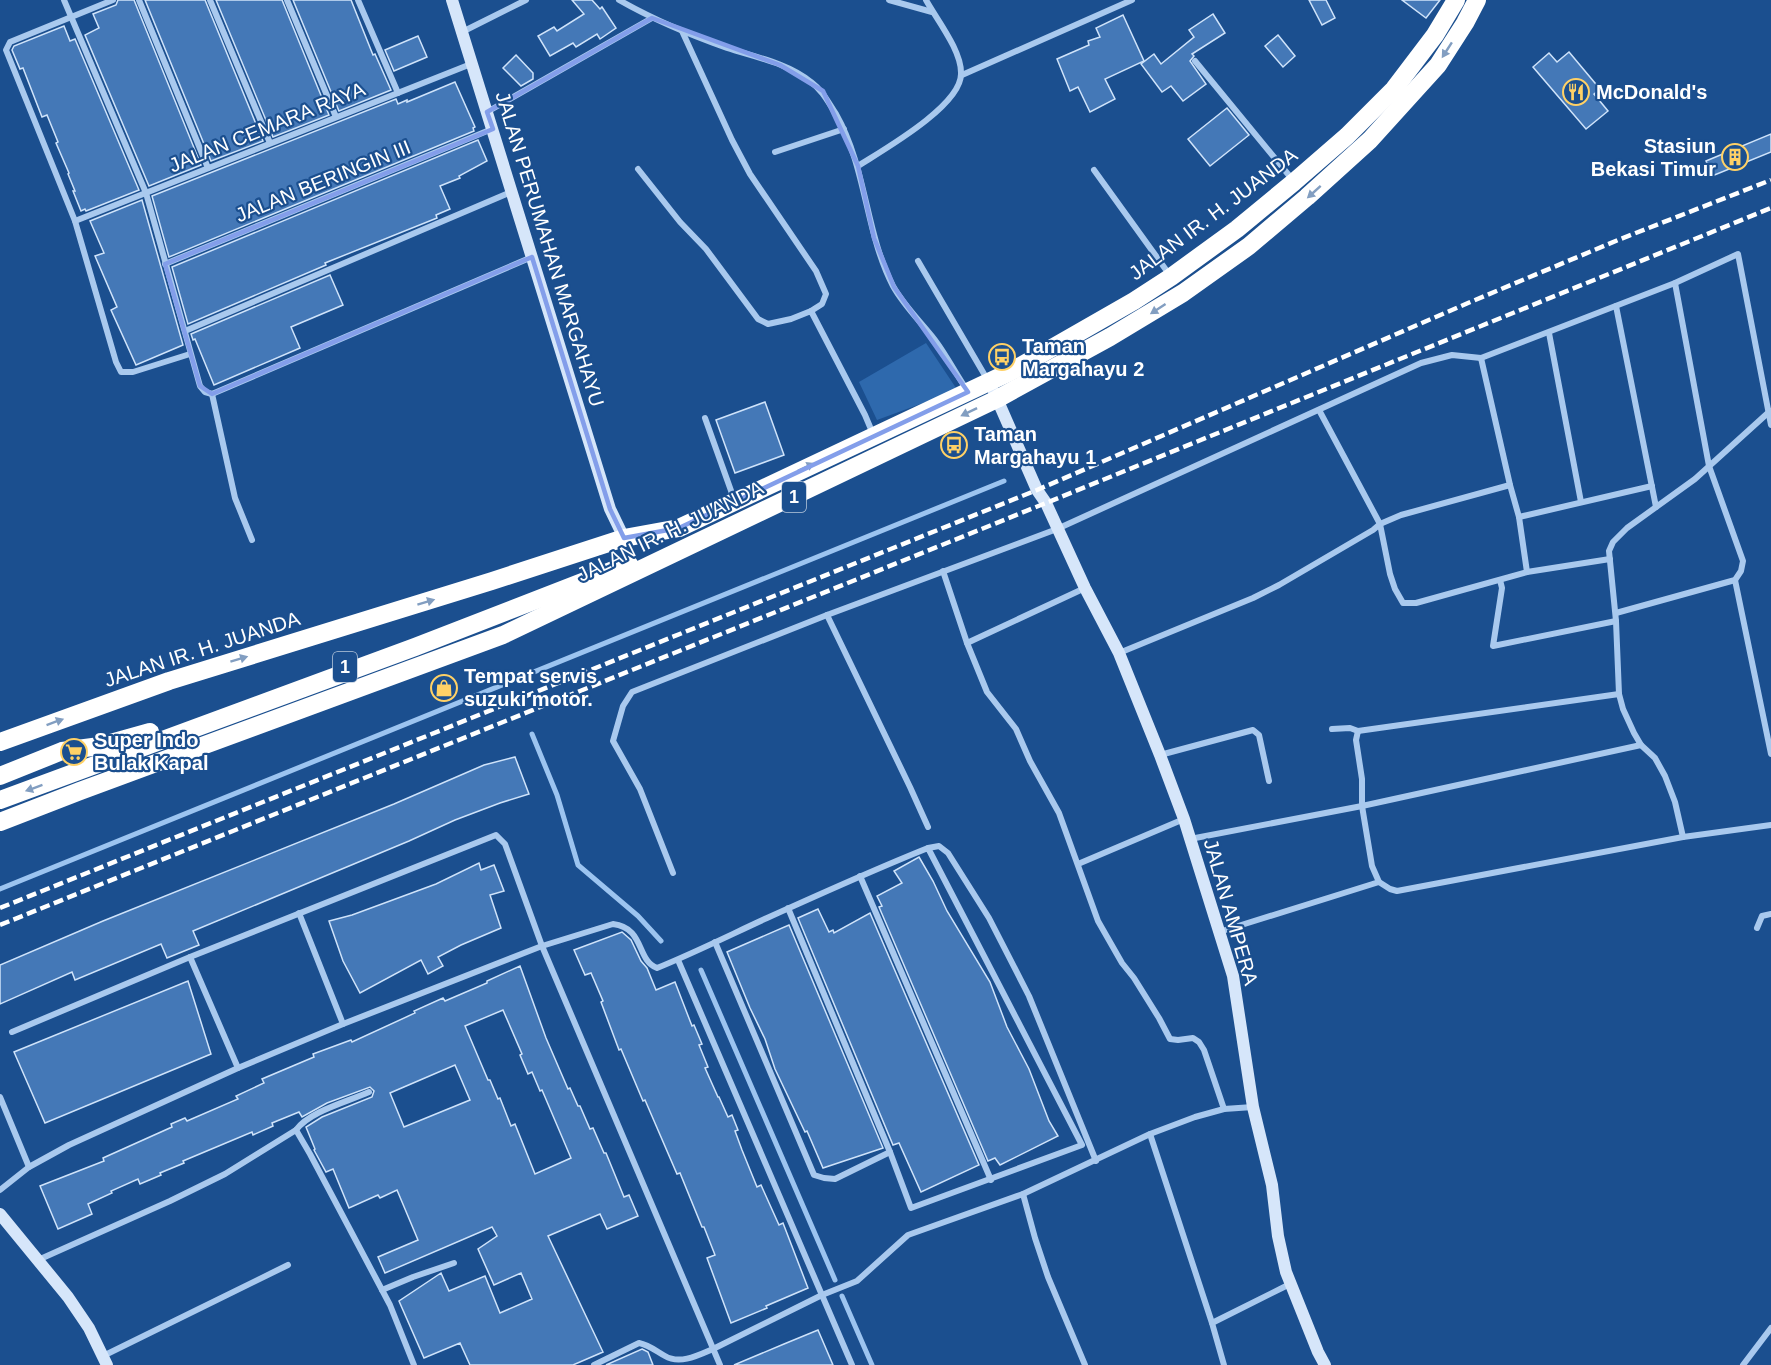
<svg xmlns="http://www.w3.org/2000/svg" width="1771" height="1365" font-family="Arial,sans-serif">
<rect width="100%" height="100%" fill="#1b4f8f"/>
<!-- green -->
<polygon fill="#2e69ad" points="926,343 956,388 934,399 877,420 859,382"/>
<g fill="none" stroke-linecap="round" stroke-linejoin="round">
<!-- stream -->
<g stroke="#9cc4f0" stroke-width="5">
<polyline points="532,734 557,795 578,865 638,916 661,941"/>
<polyline points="0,889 1004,481"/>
<polyline points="701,970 835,1280"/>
<polyline points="842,1296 872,1365"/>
</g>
</g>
<!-- building -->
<g fill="#4478b7" stroke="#cfe3fa" stroke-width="1.5" fill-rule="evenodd">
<polygon points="118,0 134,0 201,165 149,186 85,35 99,28 93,14 116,5"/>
<polygon points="145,0 205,0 263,141 211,161"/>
<polygon points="216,0 282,0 329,115 273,137"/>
<polygon points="293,0 351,0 373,55 375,54 391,90 339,111"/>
<polygon points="572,0 592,0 600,9 602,7 616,28 600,39 597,34 576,47 573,43 550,56 538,36 554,27 557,31 584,14"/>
<polygon points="1309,0 1326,0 1335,18 1322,25"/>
<polygon points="1402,0 1440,0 1426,18"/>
<polygon points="1213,14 1225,33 1192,54 1194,56 1190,61 1206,84 1183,101 1171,86 1162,92 1141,64 1154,54 1161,64 1194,37 1189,30"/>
<polygon points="1123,15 1144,61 1105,79 1115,99 1090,112 1078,87 1070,91 1057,59 1089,45 1088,41 1100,37 1096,28"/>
<polygon points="64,26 70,41 75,39 139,190 86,211 85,209 81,211 73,191 75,191 68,174 69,173 56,143 58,142 47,115 42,117 23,68 20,69 12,50 14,46"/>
<polygon points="1278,35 1295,56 1283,67 1265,46"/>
<polygon points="418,36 427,57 394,71 385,50"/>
<polygon points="1569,52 1600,89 1594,94 1608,111 1586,129 1533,67 1549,53 1557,62"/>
<polygon points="516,55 533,73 533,79 521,86 503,68"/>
<polygon points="455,82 475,127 473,128 474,131 169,257 152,196 396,99 398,104 407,100 407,102"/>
<polygon points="1227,108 1249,135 1210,166 1188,139"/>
<polygon points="1771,134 1771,152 1712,176 1706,161"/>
<polygon points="478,140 487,161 459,176 460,178 440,186 450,209 436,215 437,218 325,263 326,265 188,324 172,267"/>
<polygon points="142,200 183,345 136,365 111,310 117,307 95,256 104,253 90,221"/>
<polygon points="330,275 343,305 291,327 300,348 214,385 195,339 193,340 191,334"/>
<polygon points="765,402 784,455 735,473 716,420"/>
<polygon points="515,757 529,794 500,803 455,820 409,841 193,931 199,945 167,958 161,944 75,980 72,972 0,1004 0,965 103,921 394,804 484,765"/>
<polygon points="919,857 933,881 947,911 990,982 1007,1027 1029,1069 1049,1121 1058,1136 1000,1165 995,1158 988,1161 879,907 882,906 877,896 902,883 894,871"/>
<polygon points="479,863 481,870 494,865 504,891 490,895 501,928 461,945 438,957 443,966 428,974 421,960 360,993 343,961 329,921 352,915 436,884"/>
<polygon points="818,909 829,932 833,930 834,933 870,913 979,1165 921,1192 899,1143 893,1145 798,918"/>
<polygon points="789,925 883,1148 823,1168 807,1131 805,1132 775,1069 765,1039 750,1008 727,952"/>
<polygon points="622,932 631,940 641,961 647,968 656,990 675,982 692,1026 694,1025 702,1044 699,1045 708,1067 705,1068 718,1097 719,1097 728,1117 732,1115 738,1130 735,1131 742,1150 757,1187 761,1185 779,1225 783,1223 808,1288 766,1306 767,1308 731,1323 707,1258 715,1255 704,1227 702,1227 680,1173 677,1174 645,1100 643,1101 621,1049 619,1050 601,1002 603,1001 591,973 585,975 574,950"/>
<path d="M520,966L546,1038L568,1089L570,1088L578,1106H580L590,1129L593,1128L604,1153H606L624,1197L629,1195L638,1216L607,1229L600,1214L548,1236L603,1352L573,1365H470L460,1343L424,1358L399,1301L441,1273L449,1291L485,1276L500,1313L532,1299L521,1273L494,1285L478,1249L497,1236L492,1227L385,1273L378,1257L418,1240L397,1190L380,1198L378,1195L349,1208L333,1169L326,1172L314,1150L315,1149L306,1127L322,1117L372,1097L374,1091L370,1087L327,1103L302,1117L299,1112L272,1123L273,1126L253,1135L252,1132L183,1161L184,1163L160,1173L161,1175L140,1184L138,1179L111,1191L112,1193L88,1204L92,1214L58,1229L40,1186L104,1161L103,1158L172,1127L171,1124L185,1118L187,1121L238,1099L236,1096L264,1083L262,1079L314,1057L313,1054L351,1040L352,1042L415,1013L414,1011L443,998L445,1001L487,983V981ZM503,1010L522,1054L520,1055L528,1074L532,1072L540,1091L542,1090L571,1158L535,1174L515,1124L511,1126L500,1098L498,1099L490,1080H488L465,1026ZM455,1065L470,1100L404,1127L390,1093Z"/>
<polygon points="188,981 211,1054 45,1123 14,1052"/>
<polygon points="818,1330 833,1365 734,1365 784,1344"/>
<polygon points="642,1349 648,1352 653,1365 606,1365"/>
</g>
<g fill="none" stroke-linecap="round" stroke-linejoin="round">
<!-- street -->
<g stroke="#a9c9ee" stroke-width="6">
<polyline points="64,0 146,193 200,386 205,392 212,394 532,257"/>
<polyline points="113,0 10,42 6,50 75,221 116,362 121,372 133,372 190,354"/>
<polyline points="139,0 208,168"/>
<polyline points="210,0 270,143"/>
<polyline points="287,0 336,117"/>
<polyline points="358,0 398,93"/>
<path d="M619,0C654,20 690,35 727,48C755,57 788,63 811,82C823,91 828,102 836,114C867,169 865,232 893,286C904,306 921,322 935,340C947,356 956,374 967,390"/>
<polyline points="889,0 932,12"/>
<polyline points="682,31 732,140 750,174 816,271 826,294 822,304 811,311"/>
<polyline points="462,32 526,0"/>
<polyline points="1195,61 1292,179"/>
<polyline points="962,75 1132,0"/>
<polyline points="487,112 652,18"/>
<polyline points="775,152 844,129"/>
<path d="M858,166C883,150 961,106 961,74C962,51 937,20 926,0"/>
<polyline points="638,169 680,222 706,249 758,319 768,324 791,319 811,311 865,415 873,434"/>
<polyline points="1094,170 1169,274"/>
<polyline points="75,221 471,64"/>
<polyline points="918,261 987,379"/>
<polyline points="165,264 492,129"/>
<polyline points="1616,306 1656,507"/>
<polyline points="185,331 511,192"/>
<polyline points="1549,333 1581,502"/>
<polyline points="1481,358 1510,485 1519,517 1527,572"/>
<polyline points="212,394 235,498 252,540"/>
<polyline points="1319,410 1380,524 1390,574 1395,589 1403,603 1416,603 1527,572 1610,559"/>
<polyline points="705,418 734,499"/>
<polyline points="1519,517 1652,486"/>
<polyline points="943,571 967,643 987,692 1016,729 1030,761 1059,813 1098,921 1122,963 1134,978 1159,1018 1170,1039 1178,1040 1193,1038 1199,1042 1204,1050 1224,1109"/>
<polyline points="1500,580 1502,588 1493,646 1616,621"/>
<polyline points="1735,580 1771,754"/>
<polyline points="1616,613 1735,580 1741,571 1743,561 1709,466 1675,283"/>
<polyline points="827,615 910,787 928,827"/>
<polyline points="967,643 1085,588"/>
<polyline points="1119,653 1253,598 1279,585 1373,530 1380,524 1401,515 1510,485"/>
<polyline points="1332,729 1350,728 1358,731 1619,694"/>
<polyline points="1358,731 1356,740 1362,779 1362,806 1372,866 1379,882 1390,889 1397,891 1683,837 1771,825"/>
<polyline points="1160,755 1253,730 1259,735 1269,781"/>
<polyline points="1683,837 1675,802 1665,776 1655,758 1641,745 1634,733 1623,709 1619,694 1616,621 1609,551 1613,542 1627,528 1695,479 1770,411"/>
<polyline points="1190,839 1362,806 1641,745"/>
<polyline points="928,848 939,846 948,853 989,918 1029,996 1096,1161"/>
<polyline points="1078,864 1184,819"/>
<polyline points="673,873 640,789 613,741 623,706 632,692 827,615 1057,529 1421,363 1452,355 1481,358 1675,283 1738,254 1771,425"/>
<polyline points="860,876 991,1180"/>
<polyline points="299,913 343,1024"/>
<polyline points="1757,928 1762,916 1771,914"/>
<polyline points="1219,932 1379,882"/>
<polyline points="715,942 814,1175 824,1178 835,1179 890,1152"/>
<polyline points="190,957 238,1068"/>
<polyline points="678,960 852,1365"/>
<polyline points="12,1032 190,957 496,835 505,844 542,946 720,1365"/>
<polyline points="0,1097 29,1167"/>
<path d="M296,1130C310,1111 347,1102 369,1092"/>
<polyline points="1150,1134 1212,1323"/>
<path d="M0,1190L29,1167L69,1145L238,1068L343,1024L542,946L613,924C645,928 636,960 657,968C694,953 730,935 767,918C820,894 873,870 928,848L1082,1145L911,1208L890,1152L788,908"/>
<polyline points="1023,1194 1035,1238 1048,1277 1085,1365"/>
<polyline points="38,1260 170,1201 225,1174 296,1130 310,1154 390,1305 414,1365"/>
<polyline points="382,1290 413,1277 454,1263"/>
<polyline points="103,1356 288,1265"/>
<path d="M594,1365L639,1343C649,1345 656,1351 665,1356C680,1365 699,1355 713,1349L822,1295L857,1281L908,1235L1023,1194L1150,1134L1195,1117L1224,1109L1253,1107"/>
<polyline points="1224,1365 1212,1323 1290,1284"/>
<polyline points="1743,1365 1771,1328"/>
</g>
<!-- secondary -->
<g stroke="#d6e6fa" stroke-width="12">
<polyline points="452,0 610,509 624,538"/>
<polyline points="994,392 1037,490 1046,503 1085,588 1119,653 1160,755 1184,819 1233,976 1253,1107 1272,1185 1278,1236 1286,1272 1318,1352 1325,1365"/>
<polyline points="0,1214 68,1297 89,1328 107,1365"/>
</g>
<!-- highway -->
<g stroke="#fff" stroke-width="18">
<polyline points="0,742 169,681 492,581 624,538 679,528 1010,372 1134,301 1171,277 1237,229 1294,182 1347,136 1394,89 1435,35 1456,0"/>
<polyline points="0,776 62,751 100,746 150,732"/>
<polyline points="0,800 415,647 629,564"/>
<polyline points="0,822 80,791 503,635 997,399 1110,337 1183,293 1249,246 1307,197 1370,140 1438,65 1465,23 1477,0"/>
</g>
<!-- rail -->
<g stroke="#fff" stroke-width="4.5" stroke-dasharray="10 4.5" stroke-linecap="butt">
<polyline points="0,908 1037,490 1468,303 1618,240 1771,180"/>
<polyline points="0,925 1046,503 1771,208"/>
</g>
</g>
<!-- one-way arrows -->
<defs><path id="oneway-solid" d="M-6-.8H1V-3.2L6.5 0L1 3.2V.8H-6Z" transform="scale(1.5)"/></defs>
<g fill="#829ec1">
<use href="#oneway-solid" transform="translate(1447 50) rotate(123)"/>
<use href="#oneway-solid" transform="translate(1314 192) rotate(138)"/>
<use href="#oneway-solid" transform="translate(1158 309) rotate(147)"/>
<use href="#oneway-solid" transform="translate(969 412) rotate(154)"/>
<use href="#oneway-solid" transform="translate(806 467) rotate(-25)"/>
<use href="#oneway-solid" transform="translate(426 602) rotate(-17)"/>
<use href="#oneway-solid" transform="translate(239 659) rotate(-17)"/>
<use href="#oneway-solid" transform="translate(55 722) rotate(-20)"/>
<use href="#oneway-solid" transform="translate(34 788) rotate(160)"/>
</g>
<!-- marked area -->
<path fill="none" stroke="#839eea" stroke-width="4.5" stroke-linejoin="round" d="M652,18L780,65L823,91L858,166L874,238L894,287L968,392L679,528L624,538L610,509L532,257L212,394L200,386L165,264L493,129L487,112Z"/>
<!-- icons -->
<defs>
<symbol id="restaurant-ring" viewBox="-11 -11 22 22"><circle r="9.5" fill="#1b4f8f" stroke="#ffd166" stroke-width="1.5"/><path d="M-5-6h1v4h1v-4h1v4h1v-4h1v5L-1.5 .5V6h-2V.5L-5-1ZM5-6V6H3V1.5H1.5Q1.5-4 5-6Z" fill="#ffd166"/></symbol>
<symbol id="building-ring" viewBox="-11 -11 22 22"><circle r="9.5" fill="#1b4f8f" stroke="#ffd166" stroke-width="1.5"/><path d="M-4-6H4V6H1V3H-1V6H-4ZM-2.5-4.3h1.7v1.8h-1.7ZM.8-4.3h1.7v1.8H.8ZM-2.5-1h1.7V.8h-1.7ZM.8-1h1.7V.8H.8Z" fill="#ffd166"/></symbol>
<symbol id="bus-ring" viewBox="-11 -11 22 22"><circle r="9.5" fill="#1b4f8f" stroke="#ffd166" stroke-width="1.5"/><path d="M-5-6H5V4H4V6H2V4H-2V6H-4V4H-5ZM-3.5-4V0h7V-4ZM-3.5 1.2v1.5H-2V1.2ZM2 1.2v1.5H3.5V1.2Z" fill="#ffd166"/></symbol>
<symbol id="shop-ring" viewBox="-11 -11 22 22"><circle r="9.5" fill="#1b4f8f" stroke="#ffd166" stroke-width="1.5"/><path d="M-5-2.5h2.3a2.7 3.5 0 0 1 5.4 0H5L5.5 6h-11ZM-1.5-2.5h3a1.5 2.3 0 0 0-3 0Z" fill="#ffd166"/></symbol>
<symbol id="supermarket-ring" viewBox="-11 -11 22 22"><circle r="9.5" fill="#1b4f8f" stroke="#ffd166" stroke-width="1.5"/><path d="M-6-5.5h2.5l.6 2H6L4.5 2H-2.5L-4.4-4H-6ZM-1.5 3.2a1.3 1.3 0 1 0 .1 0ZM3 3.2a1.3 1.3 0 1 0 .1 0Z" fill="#ffd166"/></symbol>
</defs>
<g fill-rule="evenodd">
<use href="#restaurant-ring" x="1561" y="77" width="30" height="30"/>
<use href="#building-ring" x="1720" y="142" width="30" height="30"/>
<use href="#bus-ring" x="987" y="342" width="30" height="30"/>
<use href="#bus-ring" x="939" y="430" width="30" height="30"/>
<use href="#shop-ring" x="429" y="673" width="30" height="30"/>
<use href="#supermarket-ring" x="59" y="737" width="30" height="30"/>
</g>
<g text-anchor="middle" stroke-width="4.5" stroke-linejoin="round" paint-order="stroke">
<!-- shield labels -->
<g fill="#1b4f8f" stroke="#bbcadd" stroke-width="1.5">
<rect x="782" y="482" width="24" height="30" rx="4.5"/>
<rect x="333" y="652" width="24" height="30" rx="4.5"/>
</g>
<g font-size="18" font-weight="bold" fill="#fff">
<text x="794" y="503">1</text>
<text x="345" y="673">1</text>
</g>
<!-- poi labels -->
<g font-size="20" font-weight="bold" fill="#fff" stroke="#1b4f8f" text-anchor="start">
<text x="1596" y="99">McDonald's</text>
<text x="1716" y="153" text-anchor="end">Stasiun<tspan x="1716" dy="23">Bekasi Timur</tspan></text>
<text x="1022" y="353">Taman<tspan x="1022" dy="23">Margahayu 2</tspan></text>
<text x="974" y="441">Taman<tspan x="974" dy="23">Margahayu 1</tspan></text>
<text x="464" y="683">Tempat servis<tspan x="464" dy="23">suzuki motor.</tspan></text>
<text x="94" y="747">Super Indo<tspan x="94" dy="23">Bulak Kapal</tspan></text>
</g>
<!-- street labels -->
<g font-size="20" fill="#fff" stroke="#1b4f8f">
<text transform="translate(267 127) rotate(-22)" y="7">JALAN CEMARA RAYA</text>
<text transform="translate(323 181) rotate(-22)" y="7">JALAN BERINGIN III</text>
<text transform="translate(1213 214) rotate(-37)" y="7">JALAN IR. H. JUANDA</text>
<text transform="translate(550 249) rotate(73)" y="7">JALAN PERUMAHAN MARGAHAYU</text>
<text transform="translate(670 531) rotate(-26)" y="7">JALAN IR. H. JUANDA</text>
<text transform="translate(202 649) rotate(-18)" y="7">JALAN IR. H. JUANDA</text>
<text transform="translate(1231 912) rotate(74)" y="7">JALAN AMPERA</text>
</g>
</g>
</svg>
